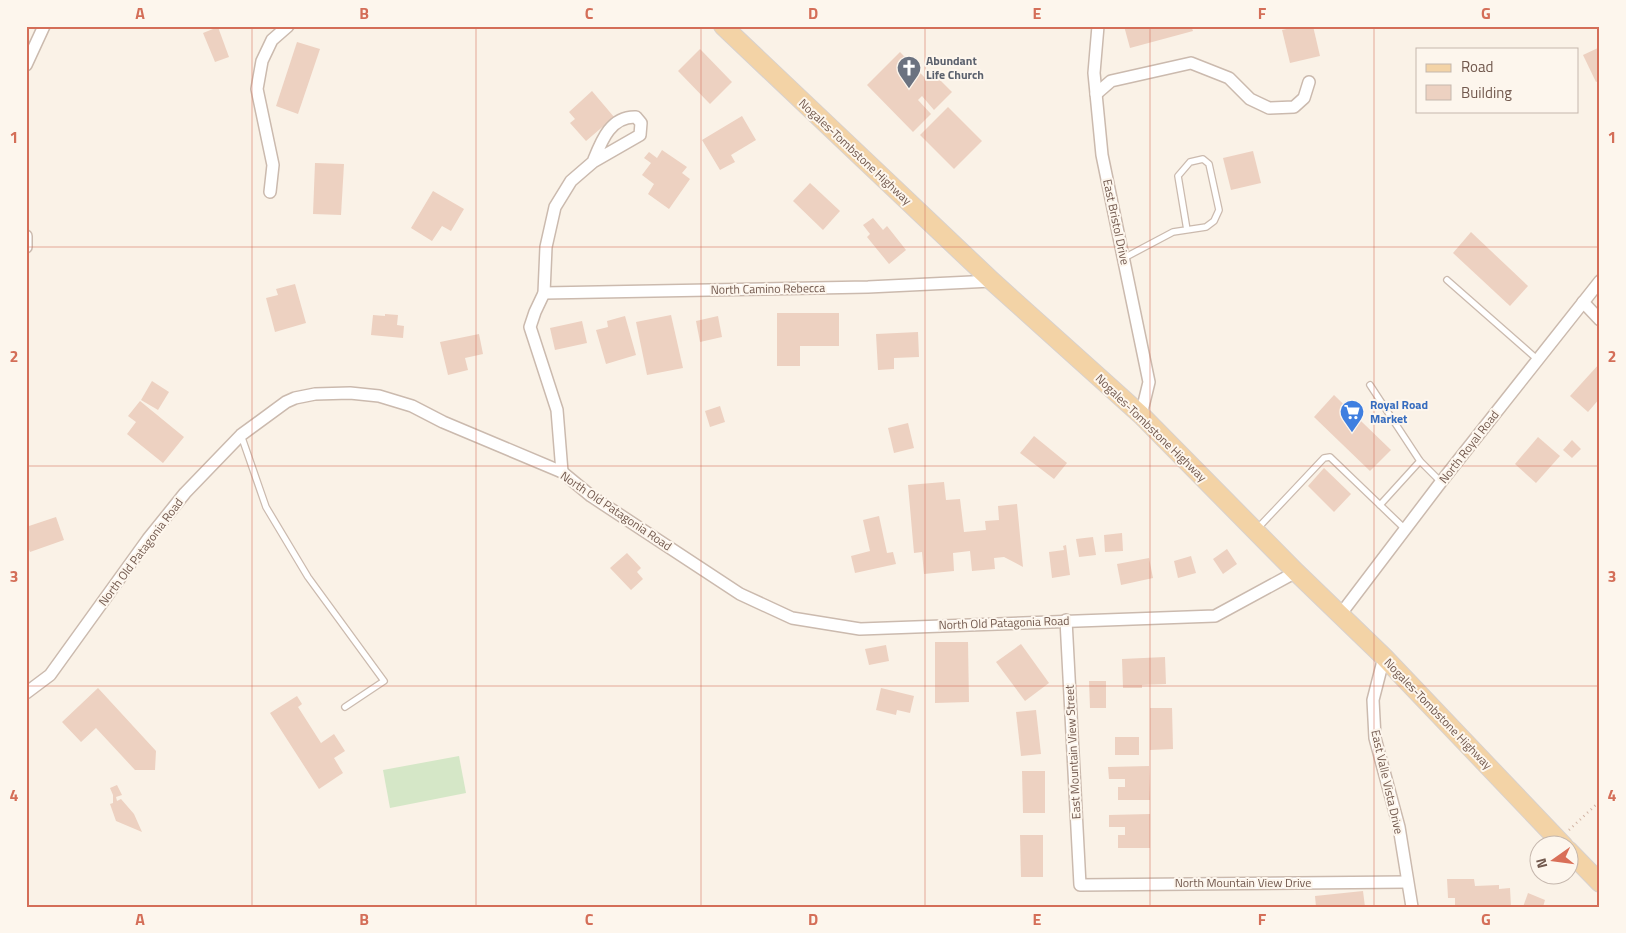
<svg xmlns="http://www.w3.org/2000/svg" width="1626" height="933" font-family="'Titillium Web',sans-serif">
<rect width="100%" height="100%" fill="#faf2e7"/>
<!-- green -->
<polygon fill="#d5e7c7" points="459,756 466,793 390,808 383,770"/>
<!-- building -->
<g fill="#edd1c1">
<polygon points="1124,26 1191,26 1193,31 1130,48"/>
<polygon points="1300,26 1313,26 1320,56 1290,63 1282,30"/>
<polygon points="218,27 229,57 215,62 203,33"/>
<polygon points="297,42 320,49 298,114 276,106"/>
<polygon points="1600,47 1600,80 1596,82 1583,55"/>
<polygon points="700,49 732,82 710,104 678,71"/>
<polygon points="900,52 926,79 932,72 952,92 934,110 922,96 918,100 931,114 913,132 867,85"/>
<polygon points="592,91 614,117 586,141 570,123 575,119 569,112"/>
<polygon points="948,107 982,141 954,169 920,135"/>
<polygon points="742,116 756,140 731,155 735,162 720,170 702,140"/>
<polygon points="662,150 687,167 682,173 690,179 669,209 648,194 654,184 642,175 651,163 644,158 649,152 657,158"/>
<polygon points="1253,151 1261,183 1231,190 1223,158"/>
<polygon points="315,163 344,164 341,215 313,214"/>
<polygon points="810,183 840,211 823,230 793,201"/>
<polygon points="433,191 464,209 451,231 442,226 432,241 411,228"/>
<polygon points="873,218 883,230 887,226 906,250 889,264 867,237 870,234 863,225"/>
<polygon points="1471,232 1528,286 1510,306 1453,253"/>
<polygon points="295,284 306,323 275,332 266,298 278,295 276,289"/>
<polygon points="777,313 839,313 839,346 800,346 800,366 777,366"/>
<polygon points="385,314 398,315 397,325 404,326 403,338 371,335 373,315 385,316"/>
<polygon points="671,315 683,368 647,375 636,322"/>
<polygon points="625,316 636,355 606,364 596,330 608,327 607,321"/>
<polygon points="718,316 722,337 700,342 696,321"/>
<polygon points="582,321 587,343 555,350 550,328"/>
<polygon points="918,332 919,357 894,358 894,369 878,370 876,334"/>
<polygon points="479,334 483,354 465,358 468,370 448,375 440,342"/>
<polygon points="1600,363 1600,398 1588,412 1570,396"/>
<polygon points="152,381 169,392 158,410 141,400"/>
<polygon points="1334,395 1391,450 1370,471 1314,417"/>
<polygon points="140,401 184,437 163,463 127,434 136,422 128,416"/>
<polygon points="720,406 725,422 710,427 705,411"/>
<polygon points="908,423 914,448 894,453 888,428"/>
<polygon points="1034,436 1067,463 1054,479 1020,453"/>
<polygon points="1538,437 1560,456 1536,483 1515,464"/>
<polygon points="1572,440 1581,449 1572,458 1563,450"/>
<polygon points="1324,468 1351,494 1334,512 1308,486"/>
<polygon points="944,482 946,500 960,499 964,532 986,530 985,521 999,520 998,506 1017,504 1023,567 1004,557 994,558 995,569 972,571 970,551 953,553 954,571 924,574 922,552 914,553 908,485"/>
<polygon points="879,516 887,553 893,552 896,564 855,573 851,556 870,551 863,520"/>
<polygon points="56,517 64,540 30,552 26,541 26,527"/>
<polygon points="1122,533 1123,551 1105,552 1104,535"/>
<polygon points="1093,537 1096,555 1079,557 1076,539"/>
<polygon points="1066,545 1070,575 1052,578 1049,552 1064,550 1063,546"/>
<polygon points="1227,549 1237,564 1223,574 1213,559"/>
<polygon points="627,553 641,568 637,572 643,579 631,590 610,568"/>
<polygon points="1191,556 1196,573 1178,578 1174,561"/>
<polygon points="1149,558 1153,578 1121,585 1117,564"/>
<polygon points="935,642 968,642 969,702 935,703"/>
<polygon points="1021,644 1049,683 1025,701 996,662"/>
<polygon points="886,645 889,661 869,665 865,649"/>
<polygon points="1165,657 1166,684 1142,685 1142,688 1123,688 1122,659"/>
<polygon points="1089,681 1106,681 1106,708 1090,708"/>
<polygon points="98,688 156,751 155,770 135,770 96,728 81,742 62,722"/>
<polygon points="881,688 914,696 910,713 897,710 896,715 876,710"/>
<polygon points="297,696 302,704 298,707 321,743 334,734 345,751 334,758 343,773 319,789 270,713"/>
<polygon points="1150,708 1172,708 1173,749 1150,750"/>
<polygon points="1036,710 1041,754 1021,756 1016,712"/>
<rect x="1115" y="737" width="24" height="18"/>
<polygon points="1149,766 1150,800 1118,800 1118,787 1125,787 1125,779 1109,779 1108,767"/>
<polygon points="1022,771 1045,771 1045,813 1023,813"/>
<polygon points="117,785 122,795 116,797 117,801 121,799 134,814 142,832 116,821 110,804 113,803 113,795 110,788"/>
<polygon points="1150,814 1150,848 1118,848 1118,835 1125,835 1125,827 1109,827 1109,815"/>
<polygon points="1020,835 1043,835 1043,877 1021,877"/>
<polygon points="1447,879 1474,879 1475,886 1499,885 1499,889 1510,888 1511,907 1455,907 1455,898 1448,898"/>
<polygon points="1363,891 1365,907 1316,907 1315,896"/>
<polygon points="1528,893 1545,900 1543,907 1523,907"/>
</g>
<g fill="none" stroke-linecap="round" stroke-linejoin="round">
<defs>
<g id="lane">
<polyline points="1124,258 1173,232 1206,227 1214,221 1219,210 1209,164 1203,159 1190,162 1178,176 1187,230"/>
<polyline points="1447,280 1538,360"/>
<polyline points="1370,385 1420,461 1441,482"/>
<polyline points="241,435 266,507 308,577 384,681 345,707"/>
<polyline points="1380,505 1420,461"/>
<polyline points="1257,529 1324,458 1330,457 1405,529"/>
</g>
<g id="street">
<polyline points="1098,26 1094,73 1102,155 1149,382 1141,415"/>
<polyline points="26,65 44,26"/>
<polyline points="1096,94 1111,81 1191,63 1229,78 1250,99 1269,108 1294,107 1304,98 1309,82"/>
<polyline points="270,192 273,165 257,89 262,61 272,40 288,26"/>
<polyline points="26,236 26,247"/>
<polyline points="544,293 868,287 992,281"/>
<polyline points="1583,302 1600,320"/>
<path d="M562,472L557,410L530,327L535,312L544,293L546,247L555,207L571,181L593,162L640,135L641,123L636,117C610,116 601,142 593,162"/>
<polyline points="1340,615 1441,482 1600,281"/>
<polyline points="1066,620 1080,885 1407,882"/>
<polyline points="1384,657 1373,700 1375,738 1399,827 1412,907"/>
<polyline points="26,693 50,675 148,539 185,493 241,435 286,402 295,398 315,394 350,393 379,396 412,406 443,422 562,472 591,496 740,594 792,618 860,629 1215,616 1296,572"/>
</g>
<g id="primary">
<polyline points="723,26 992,281 1141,415 1296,572 1384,657 1564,846"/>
<polyline points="1568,850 1600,883"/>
</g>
</defs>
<!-- lane casing -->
<use href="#lane" stroke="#cbbaae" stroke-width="8"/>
<!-- street casing -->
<use href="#street" stroke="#cbbaae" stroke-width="14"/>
<!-- primary casing -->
<use href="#primary" stroke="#d8d1cd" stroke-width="20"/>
<!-- path -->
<polyline stroke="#d2b4a4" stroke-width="2.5" stroke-dasharray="1 4" stroke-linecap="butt" points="1569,830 1600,801"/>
<!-- lane -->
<use href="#lane" stroke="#fff" stroke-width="5.5"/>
<!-- street -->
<use href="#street" stroke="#fff" stroke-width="11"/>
<!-- primary -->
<use href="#primary" stroke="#f3d3a6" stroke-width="18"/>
</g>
<!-- grid -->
<path fill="none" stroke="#d46e58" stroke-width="1" stroke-opacity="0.55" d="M252,26V907M476,26V907M701,26V907M925,26V907M1150,26V907M1374,26V907M26,247H1600M26,466H1600M26,686H1600"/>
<!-- icons -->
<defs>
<symbol id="church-pin" viewBox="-11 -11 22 30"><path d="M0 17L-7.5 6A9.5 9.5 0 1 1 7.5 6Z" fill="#6b7280" stroke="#fdf6ed"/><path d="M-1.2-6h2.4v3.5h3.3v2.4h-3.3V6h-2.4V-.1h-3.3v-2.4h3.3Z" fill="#fff"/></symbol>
<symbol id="supermarket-pin" viewBox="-11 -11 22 30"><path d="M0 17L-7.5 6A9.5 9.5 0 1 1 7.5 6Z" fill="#3f7fe0" stroke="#fdf6ed"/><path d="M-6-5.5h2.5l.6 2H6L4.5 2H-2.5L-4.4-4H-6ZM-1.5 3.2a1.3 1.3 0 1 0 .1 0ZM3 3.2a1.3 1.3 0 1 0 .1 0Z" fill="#fff"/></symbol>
</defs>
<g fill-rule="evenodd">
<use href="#church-pin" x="895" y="54" width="28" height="38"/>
<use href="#supermarket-pin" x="1338" y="398" width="28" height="38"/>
</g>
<g text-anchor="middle" stroke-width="4" stroke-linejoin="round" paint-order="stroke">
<!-- worship labels -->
<g font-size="12" font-weight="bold" fill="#5b616d" stroke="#fdf6ed" text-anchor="start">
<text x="926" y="65">Abundant<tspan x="926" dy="14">Life Church</tspan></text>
</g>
<!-- street labels -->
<g font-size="12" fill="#72594e" stroke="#fdf6ed">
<text transform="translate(855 152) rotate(43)" y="4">Nogales-Tombstone Highway</text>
<text transform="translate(1116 222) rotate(78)" y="4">East Bristol Drive</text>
<text transform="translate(768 289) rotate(-1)" y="4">North Camino Rebecca</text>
<text transform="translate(1151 428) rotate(44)" y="4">Nogales-Tombstone Highway</text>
<text transform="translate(1469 447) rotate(-52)" y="4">North Royal Road</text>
<text transform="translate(616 511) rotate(34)" y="4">North Old Patagonia Road</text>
<text transform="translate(141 552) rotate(-53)" y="4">North Old Patagonia Road</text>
<text transform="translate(1004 623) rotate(-2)" y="4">North Old Patagonia Road</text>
<text transform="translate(1438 714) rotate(46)" y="4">Nogales-Tombstone Highway</text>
<text transform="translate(1073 752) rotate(-93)" y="4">East Mountain View Street</text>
<text transform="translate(1387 782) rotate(77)" y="4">East Valle Vista Drive</text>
<text x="1243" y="887">North Mountain View Drive</text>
</g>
<!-- shop labels -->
<g font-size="12" font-weight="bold" fill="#366cbe" stroke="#fdf6ed" text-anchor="start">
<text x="1370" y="409">Royal Road<tspan x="1370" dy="14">Market</tspan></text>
</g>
</g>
<!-- border -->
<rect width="1626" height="933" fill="none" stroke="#fdf6ed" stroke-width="55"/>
<!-- legend -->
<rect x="1416" y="48" width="162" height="65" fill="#fdf6ed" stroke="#c5b7ad"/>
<rect x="1426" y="64" width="25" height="8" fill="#f3d3a6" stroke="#c5b7ad"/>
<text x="1461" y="72" font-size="15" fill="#72594e">Road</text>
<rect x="1426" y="85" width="25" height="15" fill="#edd1c1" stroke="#c5b7ad"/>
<text x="1461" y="98" font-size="15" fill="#72594e">Building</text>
<!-- north arrow -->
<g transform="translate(1554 860) rotate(256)"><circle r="24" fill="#fdf6ed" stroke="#c5b7ad"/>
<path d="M0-4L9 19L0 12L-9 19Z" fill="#d96f58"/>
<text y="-8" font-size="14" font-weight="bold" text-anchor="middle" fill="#72594e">N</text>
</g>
<rect x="28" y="28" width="1570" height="878" fill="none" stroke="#d46e58" stroke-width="2"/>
<g font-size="16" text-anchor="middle" font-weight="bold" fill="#d46e58">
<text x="140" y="19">A</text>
<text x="364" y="19">B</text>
<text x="589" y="19">C</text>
<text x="813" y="19">D</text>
<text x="1037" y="19">E</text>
<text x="1262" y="19">F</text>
<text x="1486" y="19">G</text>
<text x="14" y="143">1</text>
<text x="1612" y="143">1</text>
<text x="14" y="362">2</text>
<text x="1612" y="362">2</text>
<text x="14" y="582">3</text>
<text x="1612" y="582">3</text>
<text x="14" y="801">4</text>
<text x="1612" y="801">4</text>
<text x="140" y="925">A</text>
<text x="364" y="925">B</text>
<text x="589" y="925">C</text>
<text x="813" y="925">D</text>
<text x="1037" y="925">E</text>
<text x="1262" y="925">F</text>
<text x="1486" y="925">G</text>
</g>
</svg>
